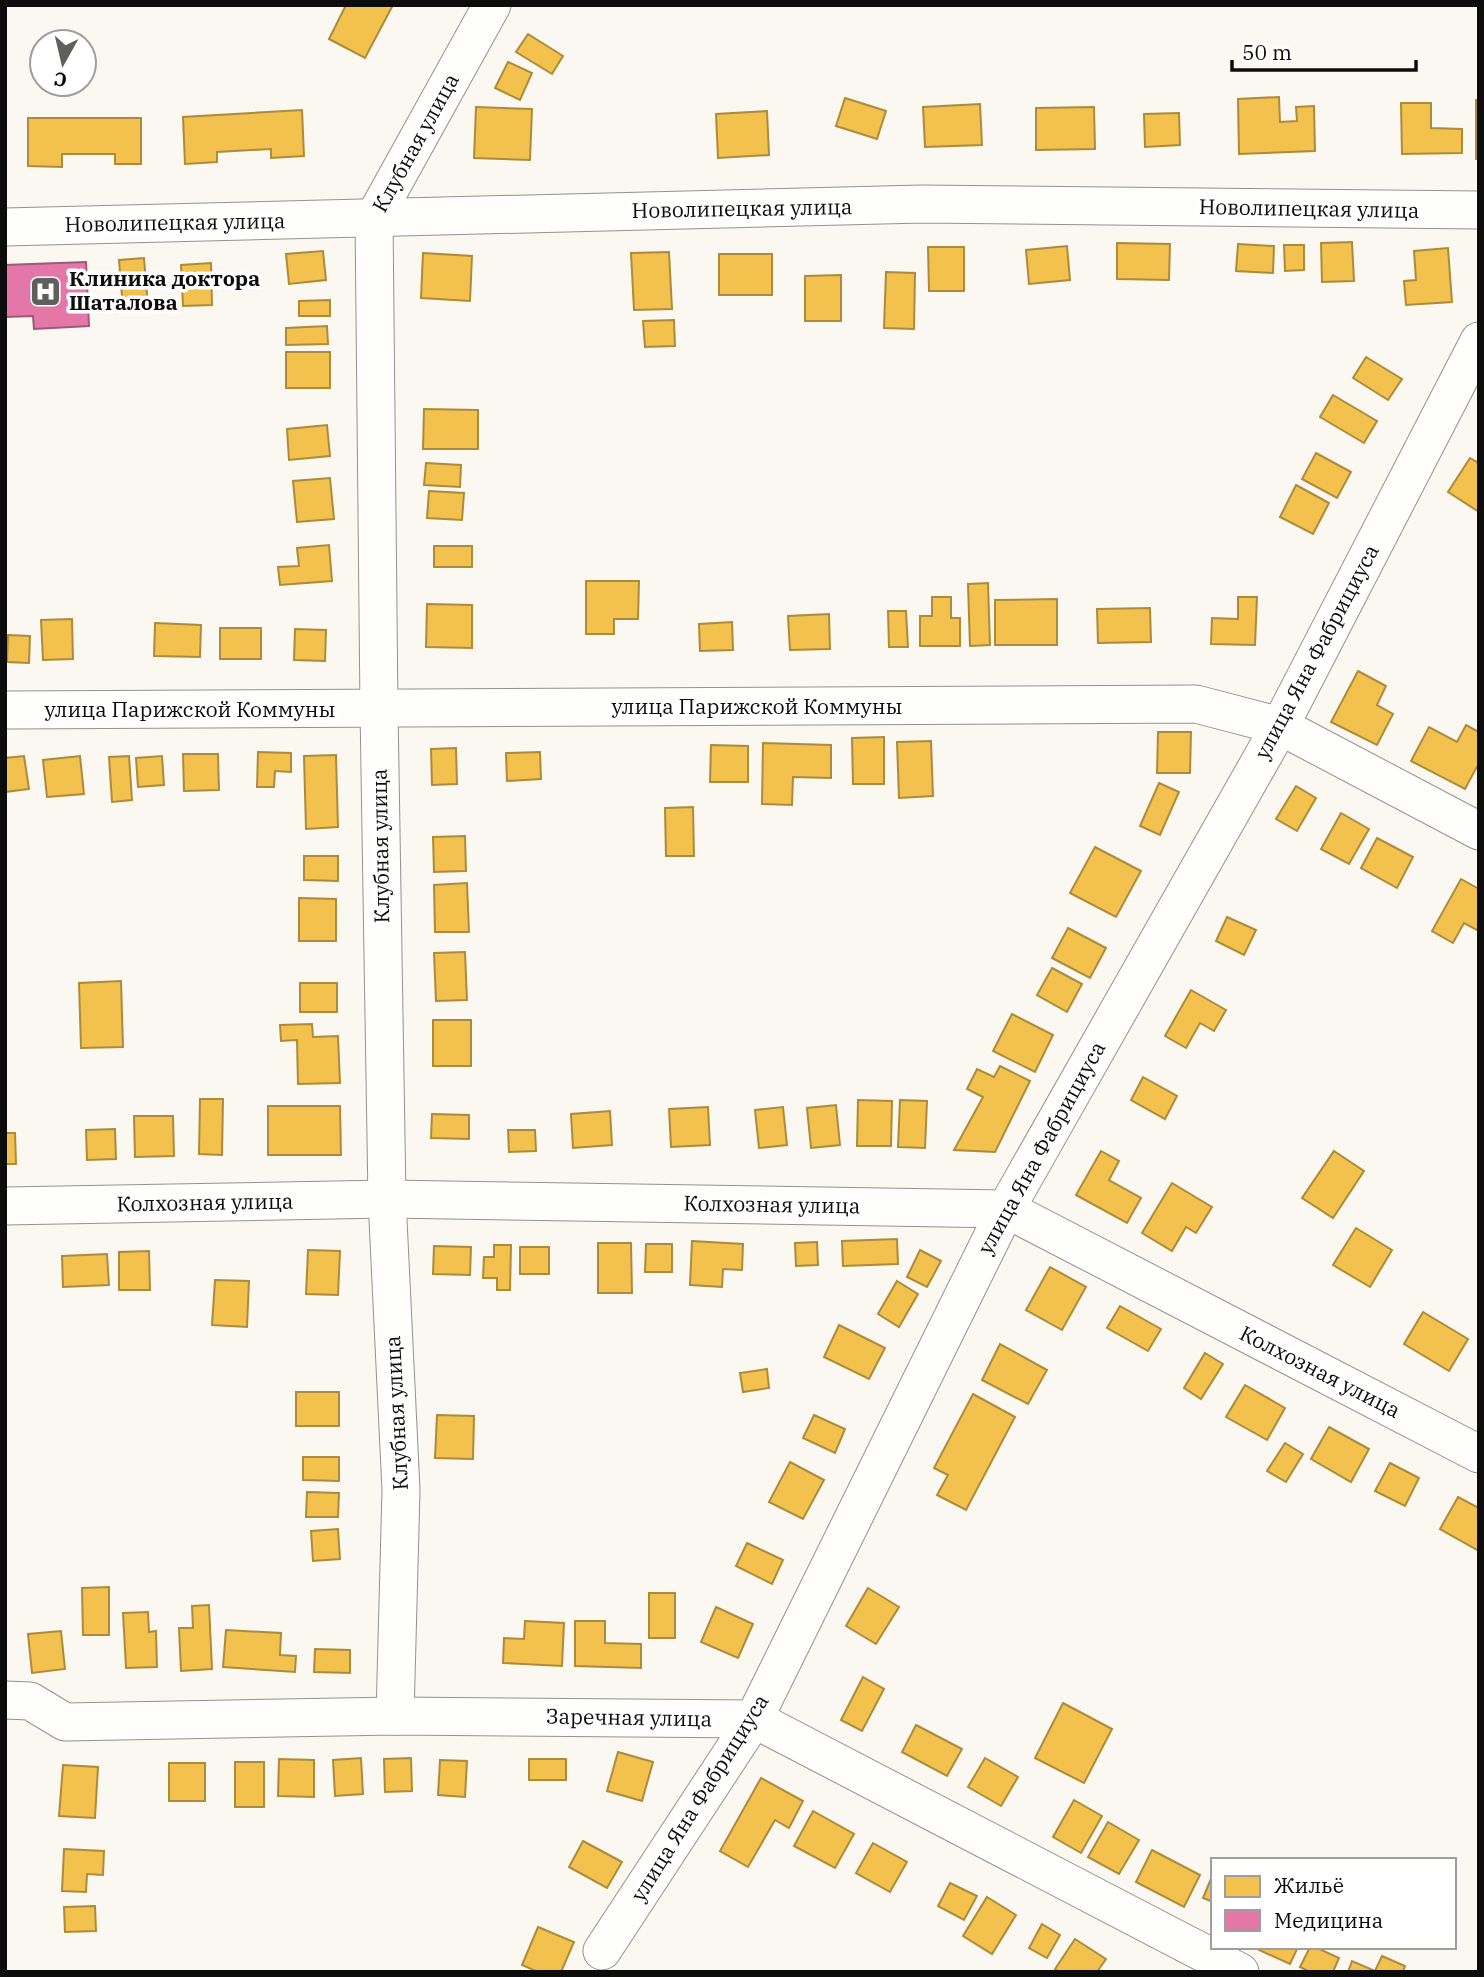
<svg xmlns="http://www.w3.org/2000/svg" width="1484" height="1977" font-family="'IBM Plex Serif',serif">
<rect width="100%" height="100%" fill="#faf8f0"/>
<!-- homes -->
<g fill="#f2c14e" stroke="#ad8b3a" stroke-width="2">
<polygon points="346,5 393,5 365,58 329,39"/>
<polygon points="528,34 563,56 552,74 516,52"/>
<polygon points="508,62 532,73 520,100 495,88"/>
<polygon points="1279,97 1280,122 1297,121 1296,107 1314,106 1315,151 1239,154 1238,99"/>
<polygon points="845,98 886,111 877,139 836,126"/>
<rect x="1476" y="100" width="3" height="59"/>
<polygon points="1401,103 1431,103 1431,128 1462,129 1462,153 1402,154"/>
<polygon points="980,104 982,145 925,147 923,107"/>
<polygon points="476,107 532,109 530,160 474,158"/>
<polygon points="1094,107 1095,149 1036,150 1036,108"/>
<polygon points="302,110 304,156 271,158 271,149 217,152 217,162 185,164 183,117"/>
<polygon points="767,111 769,155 718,158 716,114"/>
<polygon points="1179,113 1180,145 1145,147 1144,114"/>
<polygon points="28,118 141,118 141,164 115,164 115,154 62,154 62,167 28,166"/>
<polygon points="1352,242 1354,281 1322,282 1321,243"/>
<polygon points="1117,243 1170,244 1169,280 1117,279"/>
<polygon points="1238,244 1274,246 1273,273 1236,271"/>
<polygon points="1284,245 1304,245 1304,270 1285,271"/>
<polygon points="1067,246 1070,280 1029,284 1026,250"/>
<polygon points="928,247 964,247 964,291 929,291"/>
<polygon points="1448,248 1452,302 1406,305 1404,281 1416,280 1414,251"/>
<polygon points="323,251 326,280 289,284 286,254"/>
<polygon points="669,252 672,309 634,310 631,253"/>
<polygon points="423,253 472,256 470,301 421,298"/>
<rect x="719" y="254" width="53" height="41"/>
<polygon points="144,258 148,306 123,308 119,260"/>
<polygon points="211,263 212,305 183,306 181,265"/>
<polygon points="886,272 915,273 914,329 884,328"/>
<polygon points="841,275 841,321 805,321 805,276"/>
<polygon points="330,300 330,316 299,316 299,301"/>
<polygon points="674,320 675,346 645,347 643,321"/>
<polygon points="327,326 328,344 286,345 286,328"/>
<rect x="286" y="352" width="44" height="36"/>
<polygon points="1366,357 1402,379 1388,400 1353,378"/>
<polygon points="1333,395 1377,421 1364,443 1320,417"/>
<polygon points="424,409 478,410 478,449 423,449"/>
<polygon points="327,425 330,456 289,460 287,429"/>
<polygon points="1316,453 1351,472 1337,498 1302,479"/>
<polygon points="1470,458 1479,463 1479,512 1448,492"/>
<polygon points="426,463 461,465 460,487 424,485"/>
<polygon points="330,478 334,519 297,522 293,481"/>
<polygon points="1296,485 1329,503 1313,534 1280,517"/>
<polygon points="429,491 464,493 462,520 427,518"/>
<polygon points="329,545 332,581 280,585 278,567 299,566 297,548"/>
<rect x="434" y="546" width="38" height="21"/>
<polygon points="586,581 639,581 638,619 614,619 614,634 586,634"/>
<polygon points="988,583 990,645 970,646 968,584"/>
<polygon points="932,597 951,597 951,618 960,618 960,646 920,646 920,616 932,616"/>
<polygon points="1238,597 1257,597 1255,645 1211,644 1212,618 1238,619"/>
<polygon points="1057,599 1057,645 995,645 995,600"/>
<polygon points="427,604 472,605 472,648 426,647"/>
<polygon points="1150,608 1151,642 1098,643 1097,609"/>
<polygon points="888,611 906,611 908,647 889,647"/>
<polygon points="829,614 830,649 790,650 788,616"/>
<polygon points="72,619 73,659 43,660 41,620"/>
<polygon points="732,622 733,650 700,651 699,624"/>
<polygon points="155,623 201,625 200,657 154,656"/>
<rect x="220" y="628" width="41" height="31"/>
<polygon points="295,629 326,630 325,661 294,660"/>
<polygon points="8,635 30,636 29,663 7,662"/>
<polygon points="1358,671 1386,686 1377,705 1393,714 1377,745 1331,722"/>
<polygon points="1466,725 1479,732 1479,763 1465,789 1411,761 1429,727 1457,742"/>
<polygon points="1158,732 1191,732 1190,773 1157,773"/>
<polygon points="884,737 884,784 853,784 852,738"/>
<polygon points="931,741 933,796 899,798 897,742"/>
<polygon points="763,743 831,745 831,778 793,777 792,805 762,804"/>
<polygon points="711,745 748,746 748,782 710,782"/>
<polygon points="456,748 457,784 432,785 431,749"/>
<polygon points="258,752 291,753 291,772 275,771 274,787 257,787"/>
<polygon points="540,752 541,779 507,781 506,753"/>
<polygon points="183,754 218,754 219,790 184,791"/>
<polygon points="336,755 338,827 306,829 304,756"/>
<polygon points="24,756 29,789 5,792 5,758"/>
<polygon points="80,756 84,794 47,797 43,760"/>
<polygon points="129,756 132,800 112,802 109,757"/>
<polygon points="162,756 164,785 138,787 136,758"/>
<polygon points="1159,783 1179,792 1160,835 1140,826"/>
<polygon points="1296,786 1316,798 1297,831 1276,819"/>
<polygon points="693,807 694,856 666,856 665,808"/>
<polygon points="1341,813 1369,829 1349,864 1321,849"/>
<polygon points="465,836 466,871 434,872 433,837"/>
<polygon points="1377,838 1413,857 1397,888 1361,868"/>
<polygon points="1095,847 1141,871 1116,917 1070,893"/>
<polygon points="304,856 338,856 338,881 304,880"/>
<polygon points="1461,879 1479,889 1479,931 1464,923 1453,943 1432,931"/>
<polygon points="467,883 469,932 435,932 434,885"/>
<polygon points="299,898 336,899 336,941 299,941"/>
<polygon points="1227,917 1256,930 1244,955 1216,941"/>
<polygon points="1068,928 1106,948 1090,978 1052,958"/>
<polygon points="465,952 467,1000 436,1001 434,953"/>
<polygon points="1052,968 1082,984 1067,1012 1037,995"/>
<polygon points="121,981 123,1047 81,1048 79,983"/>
<rect x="300" y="983" width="37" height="29"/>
<polygon points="1191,990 1226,1010 1214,1031 1200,1023 1186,1048 1165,1036"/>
<polygon points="1012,1014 1053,1035 1035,1072 993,1051"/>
<rect x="433" y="1020" width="38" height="46"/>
<polygon points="312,1024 313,1037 338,1036 340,1083 298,1084 297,1040 281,1041 280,1025"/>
<polygon points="1000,1066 1030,1081 995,1152 954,1150 983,1097 967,1089 977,1069 994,1077"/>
<polygon points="1143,1077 1177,1096 1165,1119 1131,1100"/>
<polygon points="200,1099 223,1099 222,1155 199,1154"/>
<polygon points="858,1100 892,1101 891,1146 857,1146"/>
<polygon points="900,1100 927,1101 925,1148 898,1147"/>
<polygon points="836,1105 840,1145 811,1148 807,1108"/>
<polygon points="268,1106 340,1106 341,1155 268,1155"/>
<polygon points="708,1107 710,1145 671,1147 669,1109"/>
<polygon points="783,1107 787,1145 759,1148 755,1110"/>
<polygon points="610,1111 612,1145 573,1148 571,1114"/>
<polygon points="432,1114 469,1115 469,1139 431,1138"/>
<polygon points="134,1116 173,1116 174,1156 135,1157"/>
<polygon points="115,1129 116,1159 87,1160 86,1130"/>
<polygon points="508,1130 535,1130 536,1151 509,1152"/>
<polygon points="5,1133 15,1133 16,1164 5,1164"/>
<polygon points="1101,1151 1119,1161 1109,1180 1141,1198 1127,1223 1076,1195"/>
<polygon points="1334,1151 1364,1171 1333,1218 1302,1198"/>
<polygon points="1172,1183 1212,1207 1196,1233 1186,1227 1172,1251 1142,1233"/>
<polygon points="1356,1228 1392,1250 1370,1287 1333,1265"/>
<polygon points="897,1239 898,1264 843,1266 842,1241"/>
<polygon points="692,1241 743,1244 742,1270 723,1269 722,1287 690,1285"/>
<polygon points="817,1242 818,1265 796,1266 795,1243"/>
<polygon points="598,1243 631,1243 632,1293 598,1293"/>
<polygon points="646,1244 672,1244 672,1272 645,1272"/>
<polygon points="494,1245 511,1245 510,1290 497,1290 497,1278 483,1278 484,1257 494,1257"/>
<polygon points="434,1246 471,1247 470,1275 433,1274"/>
<rect x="520" y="1247" width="29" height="27"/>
<polygon points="308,1250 340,1251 338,1295 306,1294"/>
<polygon points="920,1250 941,1261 927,1287 907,1277"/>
<polygon points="149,1251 150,1290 119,1290 119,1252"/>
<polygon points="107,1254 109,1285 63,1287 62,1256"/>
<polygon points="1050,1267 1086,1287 1062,1330 1026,1310"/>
<polygon points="215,1280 249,1281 247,1327 212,1325"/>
<polygon points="897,1281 918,1294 899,1327 878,1314"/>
<polygon points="1120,1306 1161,1329 1148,1351 1107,1328"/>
<polygon points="1423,1312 1468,1339 1449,1371 1404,1344"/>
<polygon points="839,1325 885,1348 869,1379 824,1357"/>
<polygon points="1000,1344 1047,1370 1028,1404 982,1380"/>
<polygon points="1205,1353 1223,1364 1201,1399 1184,1388"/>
<polygon points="767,1369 769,1388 743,1392 740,1373"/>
<polygon points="1245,1385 1285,1408 1267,1440 1226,1417"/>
<rect x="296" y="1392" width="43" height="34"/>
<polygon points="973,1394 1015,1417 966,1510 937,1495 948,1475 934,1468"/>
<polygon points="437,1415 474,1416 473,1459 435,1458"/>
<polygon points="814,1415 845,1429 835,1453 803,1438"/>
<polygon points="1329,1427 1369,1449 1351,1482 1311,1459"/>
<polygon points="1285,1443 1303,1454 1286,1482 1267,1471"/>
<polygon points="303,1457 339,1457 339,1481 303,1480"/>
<polygon points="790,1462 824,1480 803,1519 769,1502"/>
<polygon points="1390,1463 1419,1478 1405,1506 1375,1491"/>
<polygon points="307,1492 339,1493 338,1517 306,1517"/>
<polygon points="1458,1497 1479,1508 1479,1551 1440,1529"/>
<polygon points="338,1529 340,1559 313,1561 311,1531"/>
<polygon points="747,1543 783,1560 772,1584 736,1566"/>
<polygon points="109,1587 109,1635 83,1635 82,1588"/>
<polygon points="868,1588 899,1607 876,1644 846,1626"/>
<rect x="649" y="1593" width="26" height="45"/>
<polygon points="209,1605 212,1669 181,1671 179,1628 193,1628 192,1606"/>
<polygon points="716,1607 753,1624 738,1658 701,1642"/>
<polygon points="148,1612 149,1632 156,1631 157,1667 126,1668 123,1613"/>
<polygon points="525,1621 564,1623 562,1666 503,1663 504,1638 524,1639"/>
<polygon points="575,1621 605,1621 605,1643 641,1644 641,1668 575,1666"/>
<polygon points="226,1630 281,1633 280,1655 296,1656 295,1672 223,1667"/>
<polygon points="61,1631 65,1669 32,1673 28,1634"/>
<polygon points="315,1649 350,1650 350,1673 314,1672"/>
<polygon points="863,1677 884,1689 862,1731 841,1720"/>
<polygon points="1063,1703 1112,1729 1084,1783 1035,1758"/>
<polygon points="916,1725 962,1749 947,1776 902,1752"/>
<polygon points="618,1752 653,1762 642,1801 607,1791"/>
<polygon points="361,1758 363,1794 335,1796 333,1760"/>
<polygon points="411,1758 412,1791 385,1792 384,1759"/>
<polygon points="985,1758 1018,1777 1001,1806 968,1787"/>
<polygon points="279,1759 314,1760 314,1797 278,1796"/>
<rect x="529" y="1759" width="37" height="21"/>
<polygon points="440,1760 467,1761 465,1797 438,1795"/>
<rect x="235" y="1762" width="29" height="45"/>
<rect x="169" y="1763" width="36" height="38"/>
<polygon points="63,1765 98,1767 95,1818 59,1816"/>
<polygon points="761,1778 803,1801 789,1828 775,1820 748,1867 720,1851"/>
<polygon points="1074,1800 1102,1816 1081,1853 1053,1837"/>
<polygon points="813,1811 854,1834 835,1868 794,1846"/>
<polygon points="1108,1822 1139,1840 1119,1874 1088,1857"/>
<polygon points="583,1841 622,1862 607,1888 569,1867"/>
<polygon points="873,1843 907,1862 890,1892 856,1873"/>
<polygon points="64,1849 104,1851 103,1875 87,1874 86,1892 62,1891"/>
<polygon points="1152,1850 1200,1875 1184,1907 1136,1882"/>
<polygon points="1213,1874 1213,1902 1203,1898"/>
<polygon points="950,1883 977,1896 964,1920 938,1906"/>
<polygon points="987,1897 1016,1915 992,1954 963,1936"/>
<polygon points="95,1906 96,1931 65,1932 64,1907"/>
<polygon points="1042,1924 1060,1935 1047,1958 1029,1948"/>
<polygon points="538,1927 574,1942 561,1972 538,1972 522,1965"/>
<polygon points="1075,1939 1106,1959 1097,1972 1059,1972 1055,1969"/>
<polygon points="1260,1947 1298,1947 1290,1964 1259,1950"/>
<polygon points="1310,1947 1315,1947 1339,1958 1333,1972 1310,1972 1300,1967"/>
<polygon points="1382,1956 1405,1966 1403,1972 1348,1972 1352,1961 1375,1971"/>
</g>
<!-- health -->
<polygon fill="#e377a8" stroke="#a25779" stroke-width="2" points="86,262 89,326 34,329 33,316 5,317 5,265"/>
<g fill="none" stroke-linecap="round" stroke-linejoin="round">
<defs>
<g id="minor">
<polyline points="5,227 922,204 1479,210"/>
<polyline points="5,710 1196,704 1280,726 1479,831"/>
<polyline points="5,1206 387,1199 1006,1209 1479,1454"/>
<polyline points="5,1700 30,1701 65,1722 395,1716 754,1719 1240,1972"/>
<polyline points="395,1716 401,1490 387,1199 379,709 374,218 492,5"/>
<polyline points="602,1951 754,1719 1006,1209 1280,726 1479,341"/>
</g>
</defs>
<!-- minor casing -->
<use href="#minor" stroke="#93928f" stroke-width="39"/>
<!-- minor -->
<use href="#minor" stroke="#fefefd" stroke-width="37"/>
</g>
<!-- icons -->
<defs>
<symbol id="hospital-square" viewBox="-11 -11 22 22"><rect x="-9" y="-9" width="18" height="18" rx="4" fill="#5f5f5c" stroke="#fff"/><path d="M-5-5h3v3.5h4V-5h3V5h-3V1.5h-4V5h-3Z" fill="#fff"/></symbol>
</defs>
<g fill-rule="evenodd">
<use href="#hospital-square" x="28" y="274" width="35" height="35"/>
</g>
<g text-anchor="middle" stroke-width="7" stroke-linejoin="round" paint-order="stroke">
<!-- street labels -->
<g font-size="21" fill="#0c0c0c" stroke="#fff">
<text transform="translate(416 143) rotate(-61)" y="7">Клубная улица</text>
<text transform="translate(742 209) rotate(-1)" y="7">Новолипецкая улица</text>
<text transform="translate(1309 209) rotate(1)" y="7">Новолипецкая улица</text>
<text transform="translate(175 223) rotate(-1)" y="7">Новолипецкая улица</text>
<text transform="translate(1317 652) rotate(-62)" y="7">улица Яна Фабрициуса</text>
<text x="757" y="714">улица Парижской Коммуны</text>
<text x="190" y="717">улица Парижской Коммуны</text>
<text transform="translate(381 846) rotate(-91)" y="7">Клубная улица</text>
<text transform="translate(1042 1148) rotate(-61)" y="7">улица Яна Фабрициуса</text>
<text transform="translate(205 1203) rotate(-1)" y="7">Колхозная улица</text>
<text transform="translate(772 1205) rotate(1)" y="7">Колхозная улица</text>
<text transform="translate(1320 1372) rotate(27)" y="7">Колхозная улица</text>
<text transform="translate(397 1413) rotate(-93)" y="7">Клубная улица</text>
<text transform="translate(629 1718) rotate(1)" y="7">Заречная улица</text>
<text transform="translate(700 1798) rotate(-58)" y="7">улица Яна Фабрициуса</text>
</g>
<!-- poi labels -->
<g font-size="21" font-weight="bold" fill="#0c0c0c" stroke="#fff" text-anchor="start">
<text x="69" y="286">Клиника доктора<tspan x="69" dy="24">Шаталова</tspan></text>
</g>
</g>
<!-- border -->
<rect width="1484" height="1977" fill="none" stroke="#0c0c0c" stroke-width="14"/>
<!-- legend -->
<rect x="1211" y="1858" width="245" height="91" fill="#ffffff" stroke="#9e9e9e" stroke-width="2"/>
<rect x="1225" y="1876" width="35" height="21" fill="#f2c14e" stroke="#9e9e9e" stroke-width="2"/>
<text x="1274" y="1893" font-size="21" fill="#0c0c0c">Жильё</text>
<rect x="1225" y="1910" width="35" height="21" fill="#e377a8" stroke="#9e9e9e" stroke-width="2"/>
<text x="1274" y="1928" font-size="21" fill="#0c0c0c">Медицина</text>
<!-- north arrow -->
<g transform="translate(63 63) rotate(188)"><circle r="33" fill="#ffffff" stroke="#9e9e9e" stroke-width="2"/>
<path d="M0-5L12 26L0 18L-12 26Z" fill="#5f5f5c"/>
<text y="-10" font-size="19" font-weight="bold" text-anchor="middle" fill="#0c0c0c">С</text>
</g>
<!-- scale -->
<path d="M1232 60v10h184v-10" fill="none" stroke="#0c0c0c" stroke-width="3.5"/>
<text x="1242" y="60" font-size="21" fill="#0c0c0c" stroke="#ffffff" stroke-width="5" paint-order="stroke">50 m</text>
</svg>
